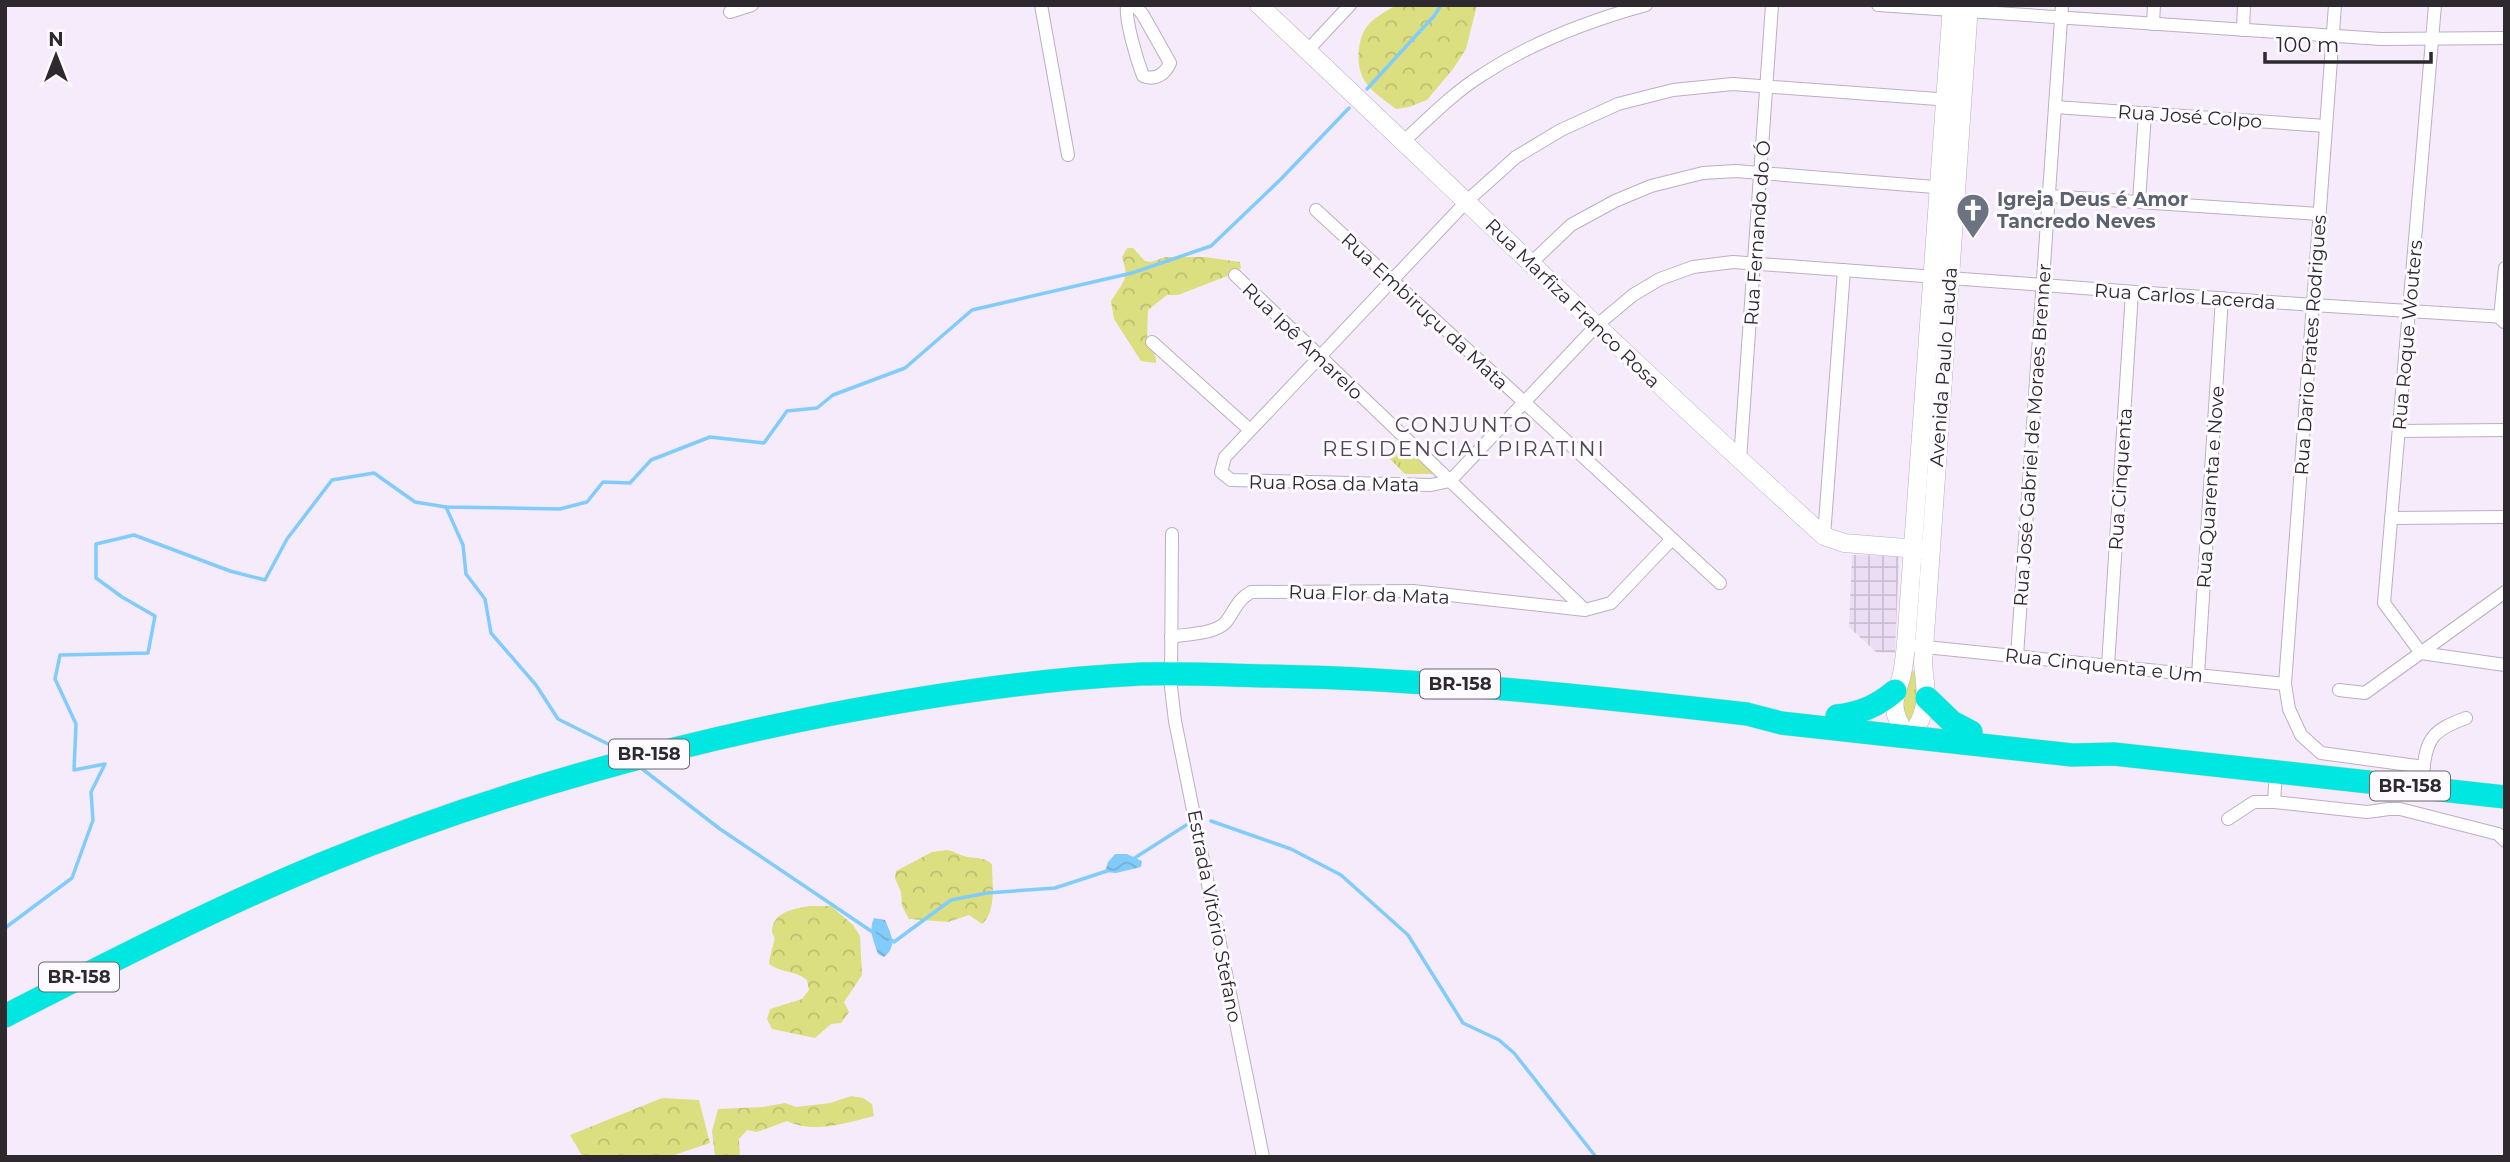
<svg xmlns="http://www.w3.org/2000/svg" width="2510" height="1162" font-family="Montserrat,sans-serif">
<defs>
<pattern id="industrial-grid" width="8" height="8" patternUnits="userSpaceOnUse" patternTransform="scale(1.75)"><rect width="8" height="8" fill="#ebddf3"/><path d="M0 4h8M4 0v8" fill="none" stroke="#cabed1"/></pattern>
<pattern id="grass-tufts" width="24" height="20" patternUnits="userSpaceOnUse" patternTransform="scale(1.75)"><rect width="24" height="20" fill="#dcdf80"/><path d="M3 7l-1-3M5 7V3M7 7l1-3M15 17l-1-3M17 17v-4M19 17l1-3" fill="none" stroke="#bdbf6f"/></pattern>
<pattern id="forest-crowns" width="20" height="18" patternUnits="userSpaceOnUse" patternTransform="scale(1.75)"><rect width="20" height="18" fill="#dcdf80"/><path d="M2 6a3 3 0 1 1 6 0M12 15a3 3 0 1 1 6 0" fill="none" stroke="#bdbf6f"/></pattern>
<pattern id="water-waves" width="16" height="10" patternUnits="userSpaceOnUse" patternTransform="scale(1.75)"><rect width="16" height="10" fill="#81ccfb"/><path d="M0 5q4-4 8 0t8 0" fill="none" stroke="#70afd7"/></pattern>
</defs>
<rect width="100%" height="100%" fill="#f5ebfb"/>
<!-- industrial -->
<polygon fill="url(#industrial-grid)" points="1852,555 1899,556 1895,653 1876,652 1849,627"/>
<!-- grass -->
<g fill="url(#grass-tufts)">
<polygon points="1401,443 1434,474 1405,474 1387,456"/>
<path d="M1912,669C1925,683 1917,703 1913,719L1909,722L1902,710L1908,674Z"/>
</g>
<!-- forest -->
<g fill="url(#forest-crowns)">
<path d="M1397,5H1477L1466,49L1453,69L1427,100L1409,107L1396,109C1386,101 1373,93 1366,83C1355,69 1356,38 1369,24C1375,17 1388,10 1397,5Z"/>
<path d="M1127,248H1133L1145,261L1151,262L1166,257H1205L1240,262L1241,268L1235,273L1178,295H1167L1148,310L1147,338L1156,358V363L1141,361L1114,319L1111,301C1123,282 1130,279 1122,257Z"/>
<path d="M947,850C954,851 957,854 964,856C974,859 983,856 992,864C992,882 997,912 982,924L969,915L948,922L909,919L902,906L901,892L895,878L896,871L932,852Z"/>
<path d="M809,906H831L853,925L860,936L862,975L844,1002L849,1012L841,1023L831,1024L815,1038L772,1029L767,1019L770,1009L802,999L809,990L807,980C795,970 781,973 769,964C770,955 772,950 774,942C776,934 772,938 772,930C774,911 795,909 809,906Z"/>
<path d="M851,1096L863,1098L872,1104L874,1116C846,1123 814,1134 787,1121L757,1132L747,1130L739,1139L740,1157H715L712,1131L718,1109L763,1107L785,1103L796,1107L830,1103Z"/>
<polygon points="662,1098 699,1100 710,1143 668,1157 583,1157 570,1135"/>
</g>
<!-- water -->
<g fill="url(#water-waves)">
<polygon points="1115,854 1127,854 1142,861 1141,867 1116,873 1105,872 1108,862"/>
<path d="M874,918L885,920C891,934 898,946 884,957L878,954C874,942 868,930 874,918Z"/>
</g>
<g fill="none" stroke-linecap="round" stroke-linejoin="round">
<!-- stream -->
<g stroke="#81ccfb" stroke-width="3.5">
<polyline points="1367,89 1434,16 1441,5"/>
<polyline points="446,507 463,545 466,574 485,599 491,633 536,685 558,719 618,749"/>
<polyline points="641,768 720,829 874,933"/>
<polyline points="1211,821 1291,849 1341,875 1408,935 1463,1023 1499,1040 1514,1053 1596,1157"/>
<polyline points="1133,859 1191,822"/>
<polyline points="5,928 72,878 93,820 91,792 105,764 74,770 76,724 55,679 60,655 148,653 155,616 122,597 96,578 96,544 134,535 230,571 265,580 287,539 332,480 374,473 415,502 446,507 560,509 587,502 603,482 630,483 651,460 710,437 764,443 787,411 817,408 833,395 905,368 972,310 1132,273 1211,246 1281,179 1349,108"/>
<polyline points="891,940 894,942 951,900 987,893 1055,888 1107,871"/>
</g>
<defs>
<g id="street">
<polyline points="1041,5 1068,155"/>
<path d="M1127,5C1125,21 1137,60 1143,76C1156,81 1165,74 1170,63L1143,15L1135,5"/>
<polyline points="1878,5 2381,39 2505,38"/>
<polyline points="2335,5 2285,684 2289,709 2301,735 2321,753 2424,767"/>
<polyline points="2435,5 2384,603 2421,653 2505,665"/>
<polyline points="730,12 752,5"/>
<polyline points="2153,24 2154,5"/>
<polyline points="2243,30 2244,5"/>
<polyline points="1307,51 1350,5"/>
<polyline points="1951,100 1733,84 1673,90 1618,104 1561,130 1516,157 1467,201 1225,457 1221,472 1231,480 1431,485 1450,481 1596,326 1633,295 1660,279 1693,267 1733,262 2313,305 2505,317"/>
<polyline points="2055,107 2326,126"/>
<path d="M1403,142C1428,119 1453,93 1482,75C1532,42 1588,21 1646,5"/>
<polyline points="2049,196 2319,214"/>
<polyline points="2139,202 2145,113"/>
<polyline points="1316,210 1720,583"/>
<polyline points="1530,264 1571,225 1615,201 1651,186 1703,173 1736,171 1947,188"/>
<polyline points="1235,275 1584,609"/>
<polyline points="2504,322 2500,318 2505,268"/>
<polyline points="1152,342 1250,430"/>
<polyline points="2399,431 2505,430"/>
<polyline points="1740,460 1772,5"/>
<polyline points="2391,518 2505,517"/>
<polyline points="1172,534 1171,687 1175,721 1263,1157"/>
<polyline points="1824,536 1844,270"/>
<path d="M1171,637C1186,634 1216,634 1226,622C1235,610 1237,600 1251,592L1413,591L1585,610L1611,603L1672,539"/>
<polyline points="1916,646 2285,684"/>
<polyline points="2017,656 2062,5"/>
<polyline points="2108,666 2132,292"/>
<polyline points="2198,675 2222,298"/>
<polyline points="2339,690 2365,693 2505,592"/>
<path d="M2423,773C2426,738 2433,730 2466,718"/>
<polyline points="2274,802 2276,772"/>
<polyline points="2228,819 2254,802 2274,802 2367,812 2389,809 2400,809 2498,834 2505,841"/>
</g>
<g id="secondary">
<path d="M1259,5C1447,182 1632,363 1824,536L1844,543L1930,550"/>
<path d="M1900,724C1889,703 1897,695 1902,674C1904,664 1905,654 1906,644L1952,5"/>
<path d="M1917,726C1930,704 1925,687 1923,663L1969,5"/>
</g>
<g id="highway">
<polyline points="1927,698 1952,722 1971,732"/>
<path d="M1837,716C1861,713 1877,706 1895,691"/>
<path d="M5,1016C110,962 215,908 324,863C486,796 655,749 827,715C931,695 1035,679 1141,674C1184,673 1226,675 1268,676C1429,679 1587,696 1747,714L1781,723L2072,755L2114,754L2505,797"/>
</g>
</defs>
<!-- street casing -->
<use href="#street" stroke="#bab0bf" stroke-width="14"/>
<!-- secondary casing -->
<use href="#secondary" stroke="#bab0bf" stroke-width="19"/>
<!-- highway casing -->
<use href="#highway" stroke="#d5d4d5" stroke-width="24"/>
<!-- street -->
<use href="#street" stroke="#fff" stroke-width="12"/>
<!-- secondary -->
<use href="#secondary" stroke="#fff" stroke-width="18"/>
<!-- highway -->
<use href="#highway" stroke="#00e6e0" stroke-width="23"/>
</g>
<!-- icons -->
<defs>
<symbol id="church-pin" viewBox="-11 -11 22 30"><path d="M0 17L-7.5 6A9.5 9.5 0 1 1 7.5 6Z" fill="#6b7280" stroke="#fdfbff"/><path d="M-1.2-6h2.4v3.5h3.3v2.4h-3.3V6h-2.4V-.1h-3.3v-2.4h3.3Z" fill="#fff"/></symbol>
</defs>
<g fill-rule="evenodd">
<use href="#church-pin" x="1954" y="191" width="38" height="52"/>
</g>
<g text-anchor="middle" stroke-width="6" stroke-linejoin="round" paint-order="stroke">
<!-- shield labels -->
<g fill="#fdfbff" stroke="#6b686d" stroke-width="2">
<rect x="1420" y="669.5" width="80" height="29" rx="5"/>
<rect x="609" y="739.5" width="80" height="29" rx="5"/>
<rect x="2370" y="771.5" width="80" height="29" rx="5"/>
<rect x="39" y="962.5" width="80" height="29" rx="5"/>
</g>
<g font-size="18" font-weight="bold" fill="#2d292f">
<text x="1460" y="690">BR-158</text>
<text x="649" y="760">BR-158</text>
<text x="2410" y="792">BR-158</text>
<text x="79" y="983">BR-158</text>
</g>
<!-- street labels -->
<g font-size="19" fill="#2d292f" stroke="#fdfbff">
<text transform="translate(2190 116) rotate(4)" y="7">Rua José Colpo</text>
<text transform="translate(1757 233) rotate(-86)" y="7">Rua Fernando do Ó</text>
<text transform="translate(2185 296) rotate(4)" y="7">Rua Carlos Lacerda</text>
<text transform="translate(1573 303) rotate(44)" y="7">Rua Marfiza Franco Rosa</text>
<text transform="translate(1425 311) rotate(43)" y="7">Rua Embiruçu da Mata</text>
<text transform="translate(2407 335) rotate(-85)" y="7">Rua Roque Wouters</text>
<text transform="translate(1303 341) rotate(44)" y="7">Rua Ipê Amarelo</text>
<text transform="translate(2310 345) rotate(-86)" y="7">Rua Dario Prates Rodrigues</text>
<text transform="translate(1943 367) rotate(-86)" y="7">Avenida Paulo Lauda</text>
<text transform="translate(2032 435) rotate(-86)" y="7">Rua José Gabriel de Moraes Brenner</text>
<text transform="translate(2120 479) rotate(-86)" y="7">Rua Cinquenta</text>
<text transform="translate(1334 483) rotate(1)" y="7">Rua Rosa da Mata</text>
<text transform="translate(2210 487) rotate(-86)" y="7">Rua Quarenta e Nove</text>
<text transform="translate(1369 594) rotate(2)" y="7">Rua Flor da Mata</text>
<text transform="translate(2104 665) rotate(6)" y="7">Rua Cinquenta e Um</text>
<text transform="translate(1215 916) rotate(79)" y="7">Estrada Vitório Stefano</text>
</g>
<!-- worship labels -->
<g font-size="19" font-weight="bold" fill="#5b616d" stroke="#fdfbff" text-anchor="start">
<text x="1997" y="206">Igreja Deus é Amor<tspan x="1997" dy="22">Tancredo Neves</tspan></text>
</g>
<!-- neighbourhood labels -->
<g font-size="21" letter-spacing="2" fill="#504754" stroke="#fdfbff">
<text x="1464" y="432">CONJUNTO<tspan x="1464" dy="24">RESIDENCIAL PIRATINI</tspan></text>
</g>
</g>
<!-- border -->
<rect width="2510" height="1162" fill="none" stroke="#2d292f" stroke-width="14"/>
<!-- north arrow -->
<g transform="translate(56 56)" stroke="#fdfbff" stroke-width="5" paint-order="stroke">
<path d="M0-5L12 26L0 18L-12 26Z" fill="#2d292f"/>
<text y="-10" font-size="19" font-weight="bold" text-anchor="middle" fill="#2d292f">N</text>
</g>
<!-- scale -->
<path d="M2265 52v10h166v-10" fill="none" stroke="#2d292f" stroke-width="3.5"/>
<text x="2276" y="52" font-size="21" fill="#2d292f" stroke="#fdfbff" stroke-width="5" paint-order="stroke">100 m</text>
</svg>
